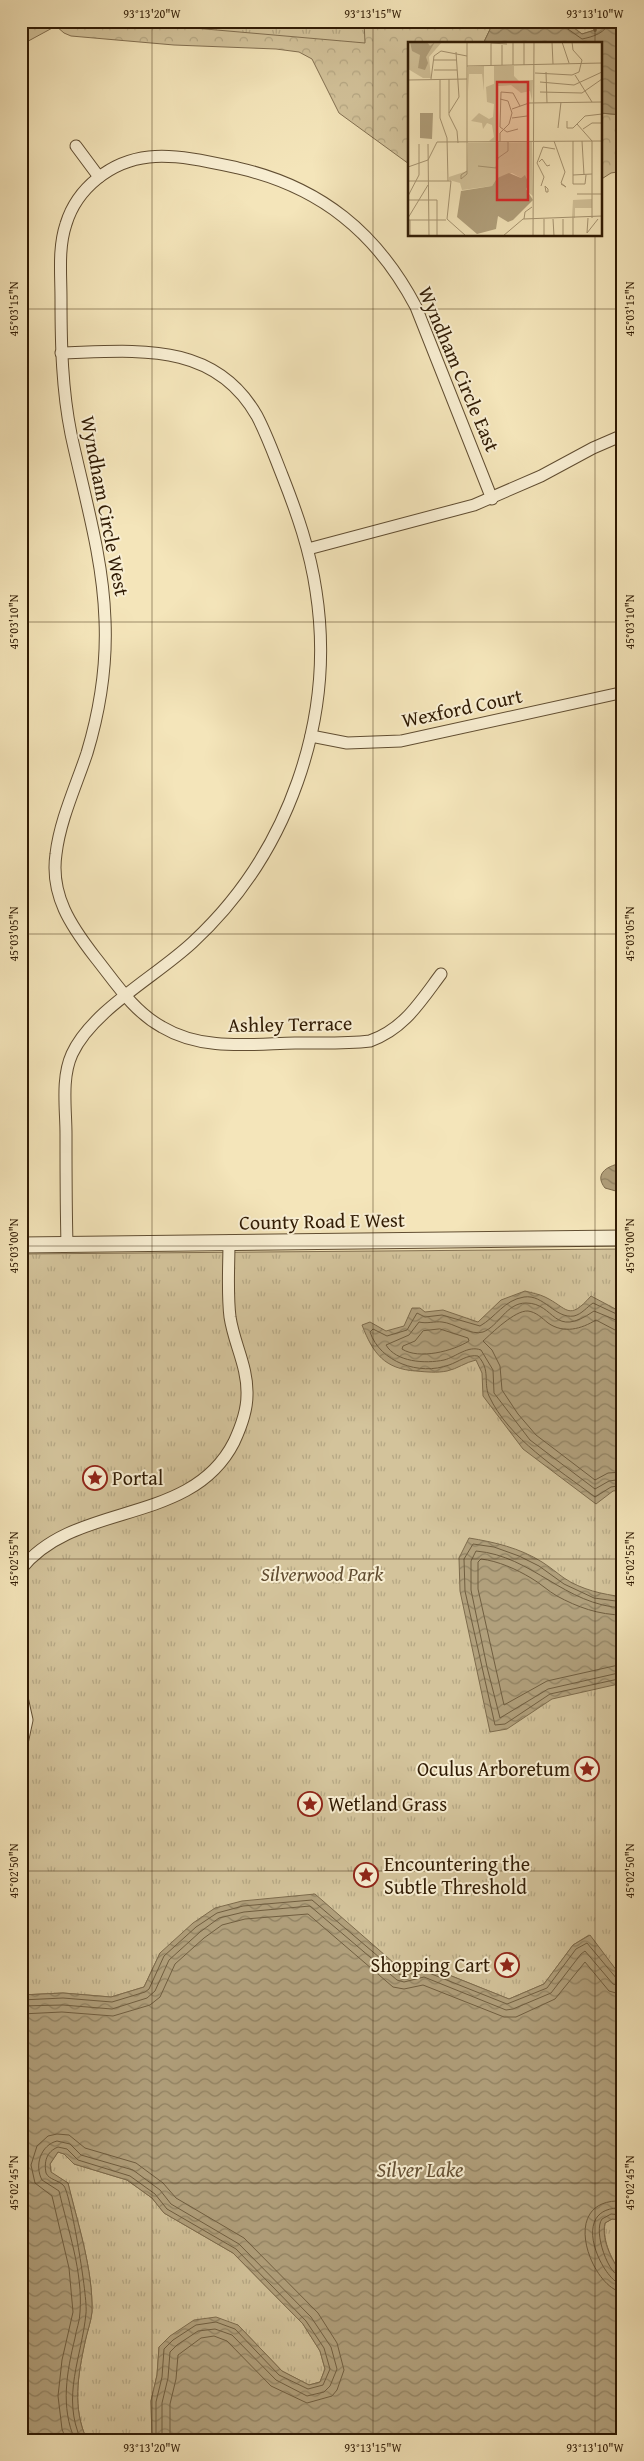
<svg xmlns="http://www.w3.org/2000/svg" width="644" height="2461" font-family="'Gentium Book Plus',serif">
<defs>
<pattern id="forest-crowns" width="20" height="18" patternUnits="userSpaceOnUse" patternTransform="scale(1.25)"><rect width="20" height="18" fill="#d3c39b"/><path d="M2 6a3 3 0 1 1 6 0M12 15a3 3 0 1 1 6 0" fill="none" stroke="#b5a784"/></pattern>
<pattern id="park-tufts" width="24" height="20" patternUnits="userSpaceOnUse" patternTransform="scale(1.25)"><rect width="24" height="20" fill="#d3c39b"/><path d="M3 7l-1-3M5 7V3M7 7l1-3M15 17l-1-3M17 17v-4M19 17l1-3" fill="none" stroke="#b5a784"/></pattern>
<pattern id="water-waves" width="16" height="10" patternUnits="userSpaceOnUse" patternTransform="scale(1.25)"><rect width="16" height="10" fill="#b1a07c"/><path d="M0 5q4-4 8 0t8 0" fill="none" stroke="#908263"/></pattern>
</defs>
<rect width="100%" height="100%" fill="#f4e5ba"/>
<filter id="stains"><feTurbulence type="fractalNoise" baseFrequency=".004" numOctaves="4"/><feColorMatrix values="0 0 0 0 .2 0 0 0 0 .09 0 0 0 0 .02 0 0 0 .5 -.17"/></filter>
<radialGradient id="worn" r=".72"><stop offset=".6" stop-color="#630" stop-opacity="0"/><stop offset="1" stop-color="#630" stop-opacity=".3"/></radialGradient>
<!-- forest -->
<g fill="url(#forest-crowns)" stroke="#826f50">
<polygon points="21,21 114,21 161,25 168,21 494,21 483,44 409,44 409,164 339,113 312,59 299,52 276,49 174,45 71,36 64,33 56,26 21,45"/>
<polygon points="535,21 606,21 595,30 582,34 566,22"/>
<polygon points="600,113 623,115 623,171 611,173 600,180"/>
</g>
<!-- park -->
<g fill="url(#park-tufts)" stroke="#826f50">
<polygon points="114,21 364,21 365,43"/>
<polygon points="623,1249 623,1979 589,1935 573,1945 544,1984 509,1999 424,1965 402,1971 314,1894 160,1953 144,1987 111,1997 63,1993 21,1995 21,1254"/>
<path d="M58,2152L64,2154L74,2164L127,2180L152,2198L164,2213L233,2253L303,2324L320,2351L325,2369L320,2382L309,2385L282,2371L238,2325L159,2347L157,2375L151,2401L152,2440H87C72,2408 78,2375 85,2342C87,2332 91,2322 92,2312C93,2269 78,2225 68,2183L51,2173L50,2164Z"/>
<path d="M612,2219L623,2220V2277C613,2261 602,2243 605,2223Z"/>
</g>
<!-- water -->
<g fill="url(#water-waves)" stroke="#7d6b4c">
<polygon points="494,21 566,22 582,34 595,30 606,21 623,21 623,115 600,113 600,44 483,44"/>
<path d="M623,1163V1193L605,1188C593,1173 609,1165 623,1163Z"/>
<path d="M525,1291C532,1293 539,1294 545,1297C568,1308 568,1322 591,1296L623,1313V1490L613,1491L596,1504L523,1449L483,1396L482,1373L476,1360C466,1362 457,1369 447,1371C437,1373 427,1372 416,1371C385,1369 373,1354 362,1325L370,1322L386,1331L404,1326L412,1308H420L425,1312L443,1310L478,1322L501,1300Z"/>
<path d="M469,1538C494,1542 520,1548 542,1562C550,1567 557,1573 564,1578C582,1590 602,1594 623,1597V1683L552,1699L507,1729L490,1732L460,1591L459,1558Z"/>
<path d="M315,1894L402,1970L424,1965L509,1999L544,1984L573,1945L590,1935L623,1979V2220L612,2219L605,2223C601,2242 613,2261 623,2277V2440H152L151,2401L157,2375L159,2347L170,2336L194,2320L216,2317L238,2325L282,2371L309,2385L320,2382L325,2369L320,2351L303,2324L233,2253L164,2213L152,2198L127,2180L74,2164L64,2154L58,2152L50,2164L51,2172L68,2183C78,2225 93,2269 92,2312C91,2322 87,2332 85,2342C78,2375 72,2408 87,2440H21V1995L63,1993L111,1997L144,1987L160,1953L193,1923L215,1908L242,1901Z"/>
</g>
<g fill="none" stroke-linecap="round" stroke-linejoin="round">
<!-- shore -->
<g stroke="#705e40" stroke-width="1">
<path d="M563,21L565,27L582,39C592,37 607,33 609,21"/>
<path d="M623,1317L593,1303C587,1307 582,1314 574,1316C555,1319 544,1294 524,1297C504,1300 496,1317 480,1326L442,1315L425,1317L417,1313L407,1330L387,1336L373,1329L370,1332C380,1362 419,1376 449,1365C458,1362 468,1354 478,1356C491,1370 483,1382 489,1396C509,1439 558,1469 595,1497L611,1487L623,1485"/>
<path d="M623,1323L594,1311C552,1340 556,1303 526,1303C506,1303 499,1326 483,1332C471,1336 454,1323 442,1322C435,1321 427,1324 419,1322L409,1335L386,1345C396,1362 425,1364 444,1360C456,1357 468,1345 481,1350L493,1370L494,1393L530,1440L595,1489L609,1481L623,1479"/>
<path d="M440,1329L468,1338L469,1341C453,1351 419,1360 402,1349L403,1346L415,1341L423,1331Z"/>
<path d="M623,1331L615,1330L596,1320C581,1329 564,1334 548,1323C542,1318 536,1312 528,1311C515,1310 492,1333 483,1341L492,1350L500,1366L502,1390L518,1414L536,1435L595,1480L608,1473L623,1472"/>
<polyline points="623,1602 594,1598 564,1584 539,1566 519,1556 494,1547 473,1544 464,1559 465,1591 495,1725 505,1724 550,1694 623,1678"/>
<path d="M623,1608C564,1605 533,1556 476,1551L471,1561V1590L487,1667L500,1718L548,1689L623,1672"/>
<path d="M623,1615C599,1615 577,1607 557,1596C548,1591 540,1583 531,1578C516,1569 498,1561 481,1559L478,1562V1589L504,1705L547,1681L623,1664"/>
<polyline points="21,2000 63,1998 112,2002 145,1992 149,1989 164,1956 196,1927 217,1913 243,1906 312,1900 400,1975 424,1971 507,2004 547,1988 576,1949 587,1943 617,1979 623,1981"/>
<polyline points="21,2006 63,2005 112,2009 147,1998 155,1991 169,1960 200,1932 219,1918 244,1912 310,1906 397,1980 404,1982 424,1977 506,2010 513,2009 551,1993 581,1954 585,1951 613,1984 623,1987"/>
<polyline points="21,2014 62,2012 113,2016 150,2005 160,1997 175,1964 204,1938 222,1925 245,1919 308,1914 393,1987 404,1989 423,1985 504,2017 516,2017 555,1999 585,1962 609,1991 623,1995"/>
<path d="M623,2201C555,2197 593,2291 623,2292"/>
<path d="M623,2208C565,2205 604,2284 623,2285"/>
<path d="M623,2215L611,2214L602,2219C593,2231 608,2277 623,2278"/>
<polyline points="66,2440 62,2429 58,2396 62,2360 73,2312 69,2268 52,2196 35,2183 31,2165 37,2146 48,2136 57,2134 69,2135 85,2148 136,2163 163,2183 176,2198 244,2238 318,2313 337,2343 344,2370 337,2390 332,2396 307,2403 271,2386 227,2341 214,2336 201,2338 178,2355 176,2379 170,2404 170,2440"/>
<path d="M75,2440C60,2407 67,2371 75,2338C76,2330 80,2321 80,2312C83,2272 68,2230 59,2191L42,2180C34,2165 41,2145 57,2141L70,2144L81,2155L133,2170L160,2190L171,2204L239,2244L311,2317L331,2347L337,2369L330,2386L324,2392L307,2396L276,2380L232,2335L215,2329L198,2331L177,2345L170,2352L168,2378L162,2403V2440"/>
<path d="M81,2440C61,2396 82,2357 86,2313C88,2298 71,2196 64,2186C59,2180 49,2180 46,2173C44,2162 46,2152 58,2147L67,2149L78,2160L130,2176L155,2194L167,2209L236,2249L306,2321L324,2348L330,2369L323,2385L308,2389L279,2375L235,2329L216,2322L196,2325L173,2340L164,2349L162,2377L156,2402V2440"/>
</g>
<!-- stream -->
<polyline stroke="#7d6b4c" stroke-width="4" points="595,30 595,21"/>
<defs>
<g id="minor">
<polyline points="76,146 99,177"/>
<path d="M61,353C135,351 214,340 257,416C267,435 274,455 282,475C297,513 310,550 316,591C336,719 288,854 193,942C157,976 92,1010 72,1054C61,1078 66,1109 66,1134C66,1171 66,1207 67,1244"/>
<polyline points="308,549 474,505 541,476 593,448 623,435"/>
<polyline points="311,736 347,743 401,741 620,693"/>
<path d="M441,974C420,1002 404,1029 370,1041C345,1044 320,1043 295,1043C250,1044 202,1051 162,1027C133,1011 115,982 95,957C71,926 50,895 56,854C60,820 76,786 87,753C100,710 107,666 105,620C103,557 84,495 71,434C62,389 61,345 61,299C61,274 58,248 66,224C77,188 111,161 149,157C177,154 211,162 238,168C321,187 377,233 416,307L492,499"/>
<path d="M21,1569C76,1500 191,1527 234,1442C241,1427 247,1411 247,1395C248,1367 234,1344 230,1317C227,1293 229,1266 229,1241"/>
<polyline points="21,1693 27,1720 21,1748"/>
</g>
<polyline id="tertiary" points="21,1245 623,1238"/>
</defs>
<!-- minor casing -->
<use href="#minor" stroke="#614e32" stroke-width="13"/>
<!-- tertiary casing -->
<use href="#tertiary" stroke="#614e32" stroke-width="17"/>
<!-- minor -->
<use href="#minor" stroke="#f8eed2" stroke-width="11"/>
<!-- tertiary -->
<use href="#tertiary" stroke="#f8eed2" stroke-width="15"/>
</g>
<!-- ticks -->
<path fill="none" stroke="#301b04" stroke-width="1" stroke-opacity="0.45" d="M152,21V2440M373,21V2440M595,21V44M595,235V2440M21,309H623M21,622H623M21,934H623M21,1246H623M21,1559H623M21,1871H623M21,2183H623"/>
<!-- icons -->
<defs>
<symbol id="sight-ring" viewBox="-11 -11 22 22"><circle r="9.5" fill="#f8eed2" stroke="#8f2418" stroke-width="1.5"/><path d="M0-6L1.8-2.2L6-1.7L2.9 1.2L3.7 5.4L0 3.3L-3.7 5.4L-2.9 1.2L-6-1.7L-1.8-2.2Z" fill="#8f2418"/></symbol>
</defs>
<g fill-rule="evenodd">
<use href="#sight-ring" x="81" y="1464" width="28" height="28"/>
<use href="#sight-ring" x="573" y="1755" width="28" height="28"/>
<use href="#sight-ring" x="296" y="1790" width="28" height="28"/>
<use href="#sight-ring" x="352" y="1861" width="28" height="28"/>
<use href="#sight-ring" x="493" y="1951" width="28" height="28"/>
</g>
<g text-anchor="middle" stroke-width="4" stroke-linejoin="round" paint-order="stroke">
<!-- street labels -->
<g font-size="20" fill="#301b04" stroke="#f8eed2">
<text transform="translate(459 369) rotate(67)" y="7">Wyndham Circle East</text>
<text transform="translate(105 506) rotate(79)" y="7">Wyndham Circle West</text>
<text transform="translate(462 708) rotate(-12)" y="7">Wexford Court</text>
<text transform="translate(290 1024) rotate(-1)" y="7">Ashley Terrace</text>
<text transform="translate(322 1221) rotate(-1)" y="7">County Road E West</text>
</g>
<!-- poi labels -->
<g font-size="20" fill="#301b04" stroke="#f8eed2" text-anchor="start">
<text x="112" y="1485">Portal</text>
<text x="570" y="1776" text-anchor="end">Oculus Arboretum</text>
<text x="328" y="1811">Wetland Grass</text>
<text x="384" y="1871">Encountering the<tspan x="384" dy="23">Subtle Threshold</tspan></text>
<text x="490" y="1972" text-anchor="end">Shopping Cart</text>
</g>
<!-- park labels -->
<g font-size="20" font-style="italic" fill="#614d31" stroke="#f8eed2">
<text x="322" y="1581">Silverwood Park</text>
</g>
<!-- water labels -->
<g font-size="21" font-style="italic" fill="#645034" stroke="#f8eed2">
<text x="420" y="2177">Silver Lake</text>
</g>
</g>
<!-- overview -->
<g transform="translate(408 42)">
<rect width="194" height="194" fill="#f4e5ba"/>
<path d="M76,24V49L74,32H61L60,49V25ZM106,34L111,39L125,38L124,59L122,49L113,51L103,43L89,44L88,99H81L86,95L84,83L79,81L75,87L74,81L63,79L71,71L81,77L85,75L86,62L79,60L78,45Z" fill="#d3c39b"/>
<path d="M0,0H34L21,15L23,36H15L0,27ZM86,24H106V43L86,44ZM124,100L125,154L118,149L116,134L113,136L104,131L89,136L84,144L54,148L52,141L41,138V135L59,129L60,101ZM184,157V166H167V176H164L165,158Z" fill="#d3c39b"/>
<path d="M2,0H19L22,4L27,0L18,15L20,21L17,28L10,26L12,13L4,9ZM12,71H25L24,97L12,96ZM101,131L113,136L117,133L121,142L118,147L125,158L105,178L100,180L90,174L88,187L69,192L49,175L53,149L84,144L89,136Z" fill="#b1a07c"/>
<path fill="none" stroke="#a69471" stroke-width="1" d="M59,0V132L53,137V133L59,129M105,0V23M144,0L145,22M154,0L161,21M83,1V24M83,1L99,2M94,3V23M33,9L59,14M26,18H49M116,23V0M59,24L194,21M26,28H49M138,30L139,61M127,31L164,33L171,30L174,18L165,8L164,0M167,33L184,60M23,37L26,14L33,9M32,37V76L39,96L40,139M41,37V73L49,89L50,101M0,38L59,37M132,40L166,43L194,30M132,50L174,51L194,37M92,57L100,59L104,71L101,82L92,91V100M194,60V113M104,67L121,61L194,60M41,71L51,55L48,10M104,76L119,74M159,79V86H165L177,74L194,72M169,82L184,99M150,86L153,60M110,87L99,90L92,85L93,50L105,51L112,64M175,87L184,81H194M146,99L157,130L153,141L158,145L153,142M165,99V142H177L178,133M174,99L176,133M184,99V176M20,102L21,194M20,118L29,100L194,99M131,120L134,117L139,124L142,123M129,121L135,105L147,107M129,121L136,135L133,144M70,124L88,126L90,116L100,109V100M0,125L20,118M165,133L184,132M0,139H43L39,177L58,194M137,144L140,147V150H138ZM169,152H194M0,154L11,133V102M0,158H29V194M0,176L20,143M165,176V194M180,176L179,191L190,177M116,177L117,170L124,165M136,177V194M145,177L146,194M155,177V194M0,178H38M2,178V194M95,194L115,177L194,174M125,194L126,0"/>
<path fill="#d62828" fill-opacity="0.15" stroke="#d62828" stroke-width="2.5" d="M89,40H120V158H89Z"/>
<rect width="194" height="194" fill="none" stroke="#301b04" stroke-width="2.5"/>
</g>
<!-- margin -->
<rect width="644" height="2461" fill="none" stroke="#f4e5ba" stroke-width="55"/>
<rect x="28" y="28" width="588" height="2406" fill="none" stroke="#301b04" stroke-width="2"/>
<g font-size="12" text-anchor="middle" fill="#301b04">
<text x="152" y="18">93°13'20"W</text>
<text x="373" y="18">93°13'15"W</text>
<text x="595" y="18">93°13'10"W</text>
<text transform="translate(14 309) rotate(-90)" y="4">45°03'15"N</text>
<text transform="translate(630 309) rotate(-90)" y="4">45°03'15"N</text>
<text transform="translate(14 622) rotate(-90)" y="4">45°03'10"N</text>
<text transform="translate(630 622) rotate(-90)" y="4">45°03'10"N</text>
<text transform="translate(14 934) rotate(-90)" y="4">45°03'05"N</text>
<text transform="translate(630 934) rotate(-90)" y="4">45°03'05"N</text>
<text transform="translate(14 1246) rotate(-90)" y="4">45°03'00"N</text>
<text transform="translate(630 1246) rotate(-90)" y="4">45°03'00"N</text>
<text transform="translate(14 1559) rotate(-90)" y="4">45°02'55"N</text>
<text transform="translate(630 1559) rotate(-90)" y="4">45°02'55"N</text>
<text transform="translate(14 1871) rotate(-90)" y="4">45°02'50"N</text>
<text transform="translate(630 1871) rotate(-90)" y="4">45°02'50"N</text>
<text transform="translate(14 2183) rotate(-90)" y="4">45°02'45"N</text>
<text transform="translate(630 2183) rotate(-90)" y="4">45°02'45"N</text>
<text x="152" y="2452">93°13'20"W</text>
<text x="373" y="2452">93°13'15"W</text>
<text x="595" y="2452">93°13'10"W</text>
</g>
<rect width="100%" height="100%" filter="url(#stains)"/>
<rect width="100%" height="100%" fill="url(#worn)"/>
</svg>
